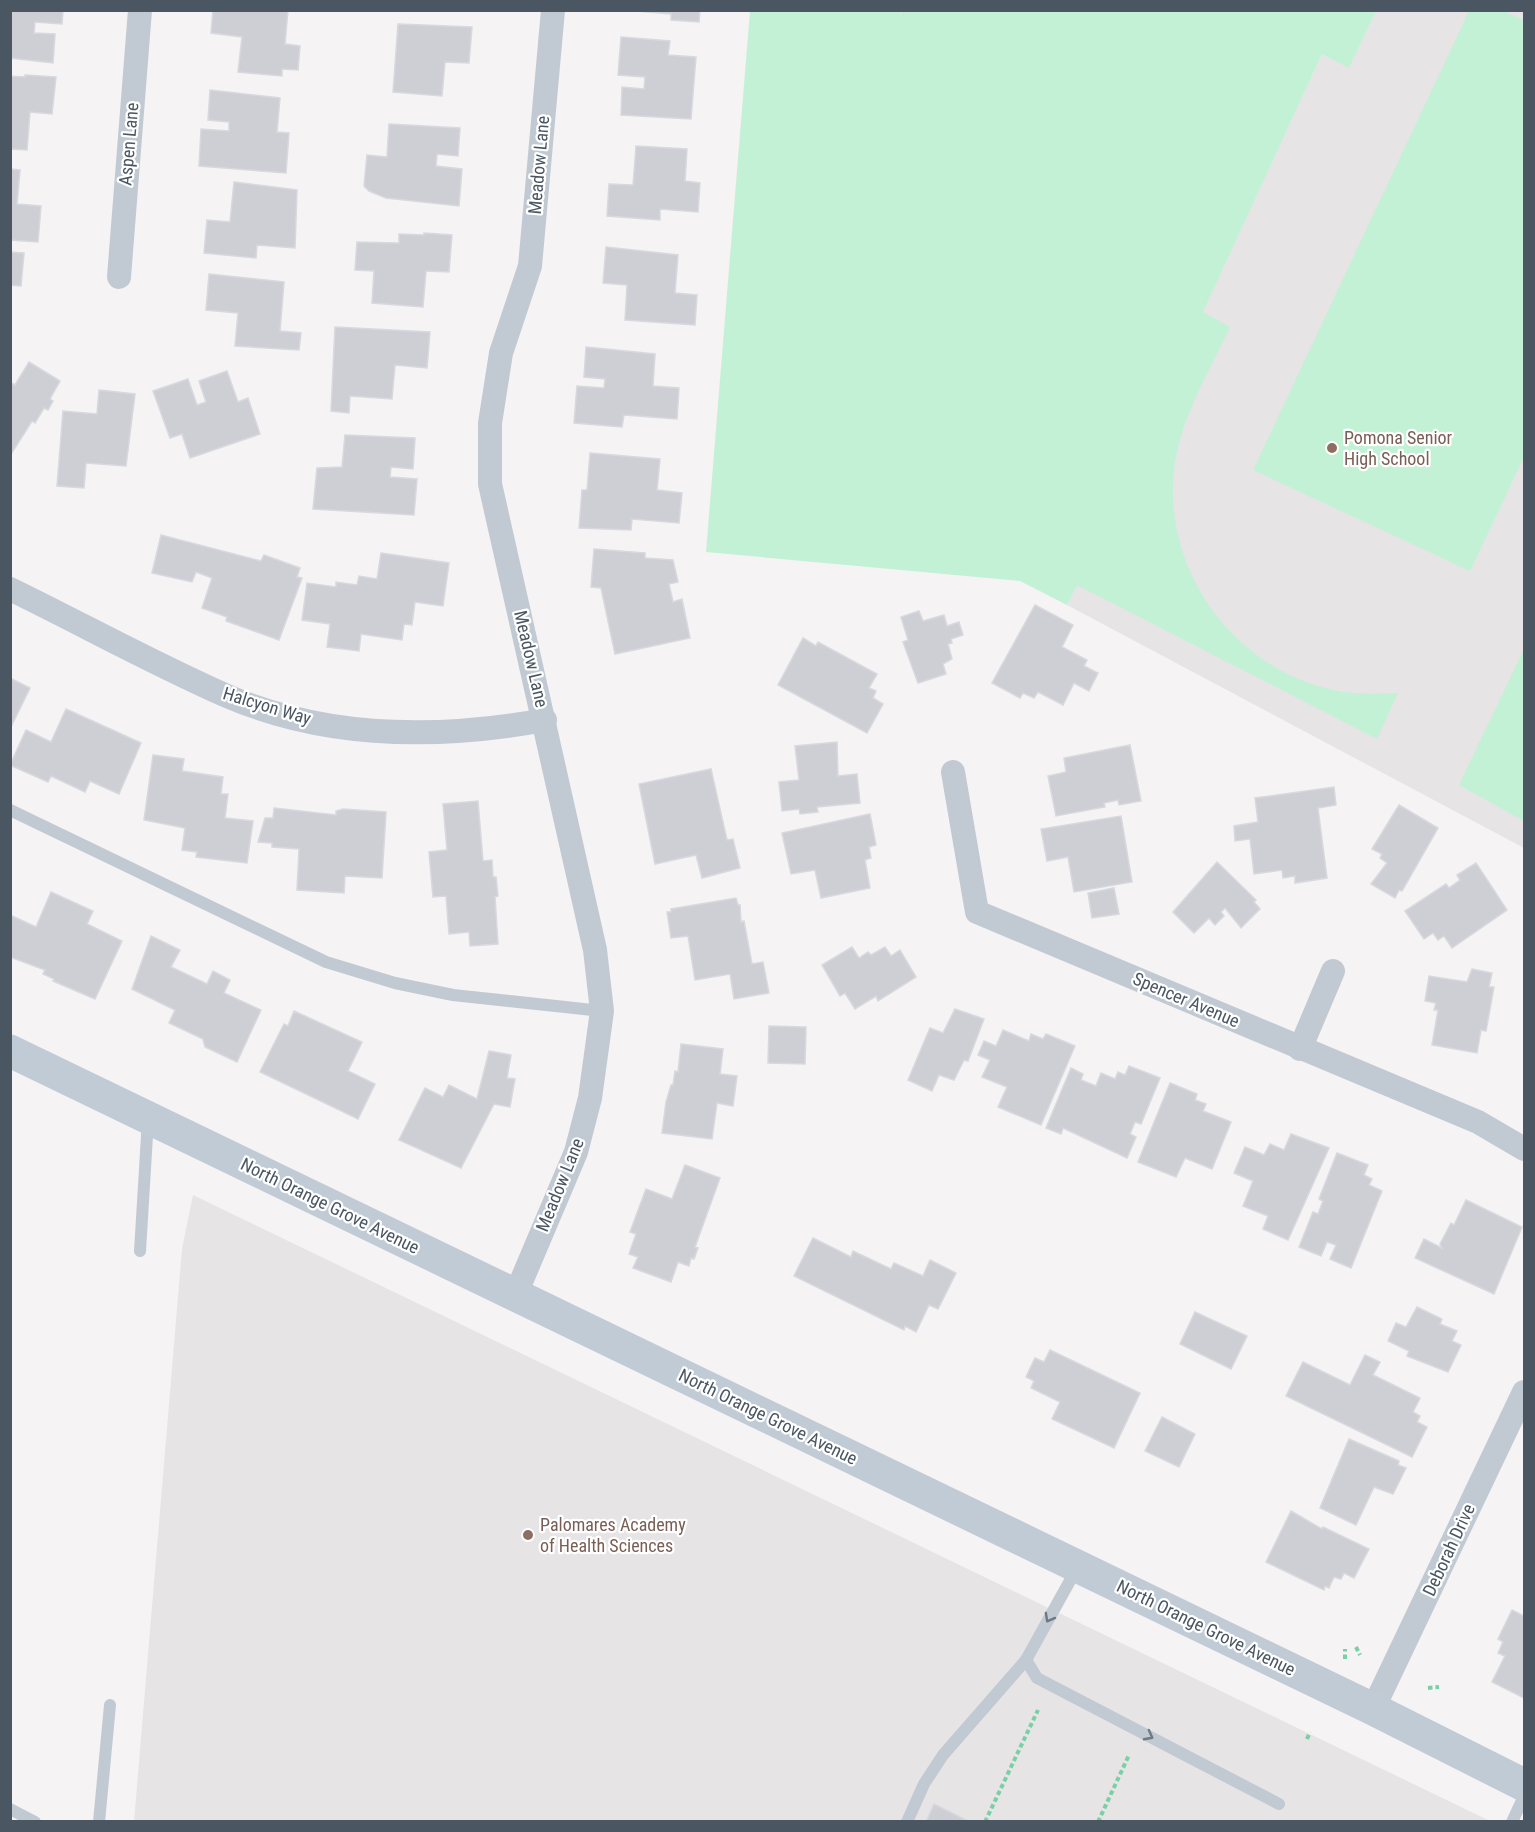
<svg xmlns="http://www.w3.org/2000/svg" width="1535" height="1832" font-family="'Roboto Condensed',sans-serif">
<rect width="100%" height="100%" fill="#f5f3f3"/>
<!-- education -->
<g fill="#e6e4e5">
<polygon points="1376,11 1524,11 1524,848 1067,605 1322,54 1349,67"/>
<polygon points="193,1195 1490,1821 134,1822 182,1249"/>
</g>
<!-- green -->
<g fill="#c3f1d5">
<path d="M900,11V16L901,10L1376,11L1349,68L1322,54L1203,312L1230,327C1211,368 1184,412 1176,457C1158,555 1220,653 1312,684C1340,694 1369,695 1398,693L1377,739L1077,585L1067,605L1020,581L706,552L750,11Z"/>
<polygon points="1469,11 1504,11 1524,20 1524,457 1470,571 1253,470"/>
<polygon points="1524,649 1524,821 1459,785"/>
</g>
<!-- building -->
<g fill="#cdcfd5" stroke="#d7d9de" stroke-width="1.5">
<polygon points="10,10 63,10 62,24 35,22 34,33 55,34 53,63 10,58"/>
<polygon points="213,10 288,10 285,44 300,46 298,70 282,69 282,76 238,72 242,37 211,33"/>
<polygon points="625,10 700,10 699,22 671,20 671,14"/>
<polygon points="398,24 472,27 469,63 445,62 442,96 393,92"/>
<polygon points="621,37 670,41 668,55 696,57 691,119 621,115 622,87 644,89 645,77 618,75"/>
<polygon points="25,75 56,77 52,114 30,112 27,150 10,149 10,76 25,77"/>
<polygon points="210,90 280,98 277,132 289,133 286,173 199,166 201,129 229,131 229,122 208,120"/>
<polygon points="389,124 460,128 458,156 437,154 436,166 462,169 459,206 386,198 369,191 364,186 367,155 387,157"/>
<polygon points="636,146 687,149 685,181 700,183 698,212 660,209 660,220 607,216 609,184 633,185"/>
<polygon points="10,169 20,170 17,204 41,206 38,242 10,240"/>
<polygon points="234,182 297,190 295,248 257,245 256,258 204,253 207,220 230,222"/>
<polygon points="424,233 452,235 449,272 426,271 423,307 372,303 374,271 355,270 357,242 399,243 399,234 424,235"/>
<polygon points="606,247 678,255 675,293 697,295 695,325 625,320 627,285 603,283"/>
<polygon points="10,252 24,253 21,286 10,285"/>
<polygon points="209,274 284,282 280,331 301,333 299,350 235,346 238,313 206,310"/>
<polygon points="335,327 430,332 427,368 395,365 392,399 350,396 349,413 331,411"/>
<polygon points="586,347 655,354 653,386 679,388 677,419 624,415 622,427 574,423 577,386 604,388 605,379 584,377"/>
<polygon points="29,362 60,381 50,399 53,401 48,410 44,408 35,423 32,421 10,456 10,382 15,385"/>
<polygon points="227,371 238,402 248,398 260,434 190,458 182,434 170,438 153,391 188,379 197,405 206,402 199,381"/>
<polygon points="99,390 135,394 126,466 86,463 84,488 57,486 63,411 97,414"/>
<polygon points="345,435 415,438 413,469 391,467 390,477 417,479 414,515 313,509 317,468 342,467"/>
<polygon points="590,453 660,459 657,490 682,493 679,523 632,519 631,530 579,528 582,490 587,490"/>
<polygon points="161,535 261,561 264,555 300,568 297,577 302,578 279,640 226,621 227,617 202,608 212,578 196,572 192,582 152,573"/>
<polygon points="594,549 645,553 645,558 673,560 678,582 669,584 673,602 682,599 690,638 615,654 601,588 591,587"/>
<polygon points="381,553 449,563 443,606 415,602 412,625 404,624 402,640 361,634 359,651 327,647 330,624 302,620 307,583 336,587 336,582 357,585 359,576 377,579"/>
<polygon points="1035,605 1073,625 1062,647 1087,660 1084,666 1098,673 1089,691 1074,683 1063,705 1038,692 1034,698 1023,693 1020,698 992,683"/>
<polygon points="919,611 923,621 944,615 947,626 959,622 963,635 951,639 952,643 948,644 952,659 943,664 946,674 918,683 903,642 908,640 901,617"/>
<polygon points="803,638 816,646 818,642 877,674 869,688 876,691 873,698 883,704 867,733 778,685"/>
<polygon points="10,678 30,688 10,729"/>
<polygon points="66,709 141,743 119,794 90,781 85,792 51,776 48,782 10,765 26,730 51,742"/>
<polygon points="837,742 838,776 857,774 860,803 817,807 818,812 800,814 799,809 782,811 779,782 799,780 795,746"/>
<polygon points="1130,745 1141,801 1119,805 1118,800 1104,803 1105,807 1056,816 1048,776 1066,772 1064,758"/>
<polygon points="153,755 184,759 182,771 223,777 221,794 228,794 225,818 253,821 247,863 196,857 197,852 182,850 185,828 144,820"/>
<polygon points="711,769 727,840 733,839 740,868 702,878 696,855 655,864 639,784"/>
<polygon points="1334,787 1336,805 1318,808 1327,878 1295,883 1295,876 1283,878 1282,870 1254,874 1250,839 1235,841 1234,826 1258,822 1255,798"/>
<polygon points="478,801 483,861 492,860 493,877 496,877 498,896 495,897 498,944 470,946 469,932 449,934 446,896 433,897 429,852 447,850 443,804"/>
<polygon points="1399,805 1438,828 1402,891 1399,890 1395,898 1371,884 1387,863 1380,858 1382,854 1372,849"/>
<polygon points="274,808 336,815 336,811 343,809 386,812 382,878 345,876 344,893 297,890 299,849 272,847 272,843 258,842 265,818 273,818"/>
<polygon points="870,814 876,845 869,847 871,858 865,860 870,888 821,898 815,870 791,874 782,833"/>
<polygon points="1121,816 1132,882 1074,892 1068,857 1047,861 1041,829"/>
<polygon points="1217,862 1256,900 1254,902 1260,909 1241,928 1225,908 1221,912 1224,916 1215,925 1209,918 1194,933 1173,912"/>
<polygon points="1476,863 1507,910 1452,948 1444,936 1438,940 1433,933 1424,939 1405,911 1446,884 1449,888 1460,880 1457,875"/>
<polygon points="1114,888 1119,914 1092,918 1088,893"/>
<polygon points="51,892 93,911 87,924 122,941 95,999 53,981 54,979 43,974 45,970 10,957 10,915 36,927"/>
<polygon points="736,898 738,905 740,905 741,922 744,921 752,964 763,962 769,993 734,999 730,974 695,980 688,936 671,938 667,912 671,912 671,909"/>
<polygon points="151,936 180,950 171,967 207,984 213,971 230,980 224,993 261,1010 237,1062 205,1047 203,1039 169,1023 175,1010 132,989"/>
<polygon points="852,947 859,958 868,952 871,955 885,947 891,956 900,950 916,977 878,1001 876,996 855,1009 845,993 840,996 822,965"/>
<polygon points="1472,969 1492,973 1489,987 1494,987 1486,1031 1481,1030 1477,1053 1432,1045 1438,1010 1434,1010 1436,1003 1425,1001 1429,976 1467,982"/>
<polygon points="955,1009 984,1019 968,1061 964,1060 954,1080 939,1075 932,1091 908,1080 930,1028 943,1033"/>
<polygon points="294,1011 362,1042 348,1071 375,1084 358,1119 260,1072 284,1024 288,1026"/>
<polygon points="769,1026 806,1027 805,1064 768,1063"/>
<polygon points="1003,1030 1029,1041 1031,1034 1043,1039 1046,1034 1075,1046 1041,1125 998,1107 1007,1087 982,1077 990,1060 978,1055 984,1041 996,1046"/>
<polygon points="681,1044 723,1049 720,1074 737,1076 733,1106 717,1103 712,1139 662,1133 666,1102 671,1085 673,1085 675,1071 678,1072"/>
<polygon points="489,1051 511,1055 507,1078 515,1079 510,1107 494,1104 461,1168 399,1140 425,1088 443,1097 449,1085 477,1099"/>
<polygon points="1129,1066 1160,1078 1141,1124 1135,1122 1130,1134 1136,1137 1127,1158 1063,1128 1061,1134 1046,1128 1071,1068 1083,1074 1081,1080 1096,1086 1101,1073 1115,1079 1118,1072 1125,1075"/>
<polygon points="1170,1083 1197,1094 1195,1100 1206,1104 1203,1111 1231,1122 1212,1169 1185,1158 1176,1177 1138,1162"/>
<polygon points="1291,1134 1329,1148 1288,1240 1263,1229 1268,1216 1243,1206 1253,1181 1234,1173 1245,1147 1264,1155 1270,1144 1284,1150"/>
<polygon points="1337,1153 1368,1165 1364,1175 1372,1179 1369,1185 1382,1191 1351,1268 1330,1259 1336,1245 1327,1242 1321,1256 1299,1247 1313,1212 1318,1214 1323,1201 1319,1199"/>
<polygon points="685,1165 720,1178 695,1247 698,1248 694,1259 691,1258 689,1266 678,1262 671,1282 633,1268 638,1257 629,1254 636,1234 630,1232 646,1189 672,1199"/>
<polygon points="1466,1200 1522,1227 1494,1294 1415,1258 1424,1239 1442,1248 1440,1244 1451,1223 1454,1225"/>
<polygon points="813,1238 851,1257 853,1251 891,1269 894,1263 923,1276 930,1260 956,1273 938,1309 929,1305 916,1332 905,1326 904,1330 794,1276"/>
<polygon points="1417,1307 1442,1319 1440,1324 1457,1331 1452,1341 1461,1345 1448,1372 1407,1356 1409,1351 1388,1341 1396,1323 1406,1327"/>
<polygon points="1195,1312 1247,1336 1231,1369 1180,1344"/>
<polygon points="1050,1350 1140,1393 1114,1448 1052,1419 1060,1402 1031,1388 1034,1381 1026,1377 1035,1358 1044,1362"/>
<polygon points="1365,1355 1380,1362 1373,1375 1420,1398 1413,1412 1420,1416 1417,1422 1427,1427 1412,1457 1286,1396 1303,1362 1350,1385"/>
<polygon points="1162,1417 1195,1434 1179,1467 1145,1451"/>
<polygon points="1349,1439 1399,1461 1398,1465 1406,1468 1393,1494 1374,1487 1356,1525 1320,1508"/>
<polygon points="1291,1511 1322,1529 1323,1527 1369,1549 1354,1578 1344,1573 1341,1579 1334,1577 1329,1588 1325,1586 1324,1590 1266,1562"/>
<polygon points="1512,1610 1524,1616 1524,1698 1492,1682 1505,1656 1498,1653 1503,1642 1498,1639"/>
<polygon points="934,1804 970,1822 926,1822"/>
</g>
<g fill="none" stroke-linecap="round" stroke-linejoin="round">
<!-- path -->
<g stroke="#7ad0a6" stroke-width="4" stroke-dasharray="4.5 3" stroke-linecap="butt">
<polyline points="1356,1647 1360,1655"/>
<polyline points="1345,1659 1345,1649"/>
<polyline points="1428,1688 1439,1687"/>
<polyline points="1307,1739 1310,1732"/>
<polyline points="985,1822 1038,1710"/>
<polyline points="1098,1822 1129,1755"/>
</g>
<!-- service -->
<g stroke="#c1cad2" stroke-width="12">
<polyline points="10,810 326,962 395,983 453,995 602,1011"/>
<polyline points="140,1251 148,1119"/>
<polyline points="1077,1568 1026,1660 1037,1678 1279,1804"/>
<polyline points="10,1809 35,1822"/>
<polyline points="99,1822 110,1705"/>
<polyline points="907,1822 924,1784 943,1755 1026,1660"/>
<polyline points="1512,1822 1524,1796"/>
</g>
<!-- minor -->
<g stroke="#c1cad2" stroke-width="24">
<polyline points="119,277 140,10"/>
<path d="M10,589C82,624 154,664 227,696C327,739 440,739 545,720"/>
<polyline points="953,772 977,912 1478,1122 1524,1149"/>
<polyline points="1300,1049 1333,971"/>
<polyline points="515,1296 576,1152 590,1098 602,1011 595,950 490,484 490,423 501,353 530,266 553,10"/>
<polyline points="1373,1709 1524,1392"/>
</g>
<!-- secondary -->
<polyline stroke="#c1cbd6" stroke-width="33" points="10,1051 1373,1709 1524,1785"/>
</g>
<!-- one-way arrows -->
<defs><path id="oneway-chevron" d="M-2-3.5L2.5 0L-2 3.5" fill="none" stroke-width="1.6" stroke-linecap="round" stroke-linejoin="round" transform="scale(1.5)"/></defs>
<g stroke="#6e7983">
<use href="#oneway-chevron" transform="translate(1049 1618) rotate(119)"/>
<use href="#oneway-chevron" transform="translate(1149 1736) rotate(28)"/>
</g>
<!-- markers -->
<g fill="#8d6e63" stroke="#fff" stroke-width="2">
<circle cx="1332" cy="448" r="6"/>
<circle cx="528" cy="1535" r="6"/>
</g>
<g text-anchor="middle" stroke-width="4.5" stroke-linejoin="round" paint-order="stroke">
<!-- street labels -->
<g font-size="18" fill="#4a5661" stroke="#fff">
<text transform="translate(129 144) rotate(-85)" y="6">Aspen Lane</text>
<text transform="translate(539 165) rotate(-85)" y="6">Meadow Lane</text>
<text transform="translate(531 659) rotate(77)" y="6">Meadow Lane</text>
<text transform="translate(267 706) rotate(17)" y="6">Halcyon Way</text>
<text transform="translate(1186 1000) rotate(23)" y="6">Spencer Avenue</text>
<text transform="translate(560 1185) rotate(-68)" y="6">Meadow Lane</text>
<text transform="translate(330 1206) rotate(26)" y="6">North Orange Grove Avenue</text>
<text transform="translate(768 1417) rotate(26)" y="6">North Orange Grove Avenue</text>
<text transform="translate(1449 1550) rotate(-65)" y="6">Deborah Drive</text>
<text transform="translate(1206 1628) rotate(26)" y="6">North Orange Grove Avenue</text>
</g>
<!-- education labels -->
<g font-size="18" fill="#785e54" stroke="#fff" text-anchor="start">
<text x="1344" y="444">Pomona Senior<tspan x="1344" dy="21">High School</tspan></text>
<text x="540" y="1531">Palomares Academy<tspan x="540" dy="21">of Health Sciences</tspan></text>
</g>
</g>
<!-- border -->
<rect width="1535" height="1832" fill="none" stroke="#4a5661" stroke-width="24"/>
</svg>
